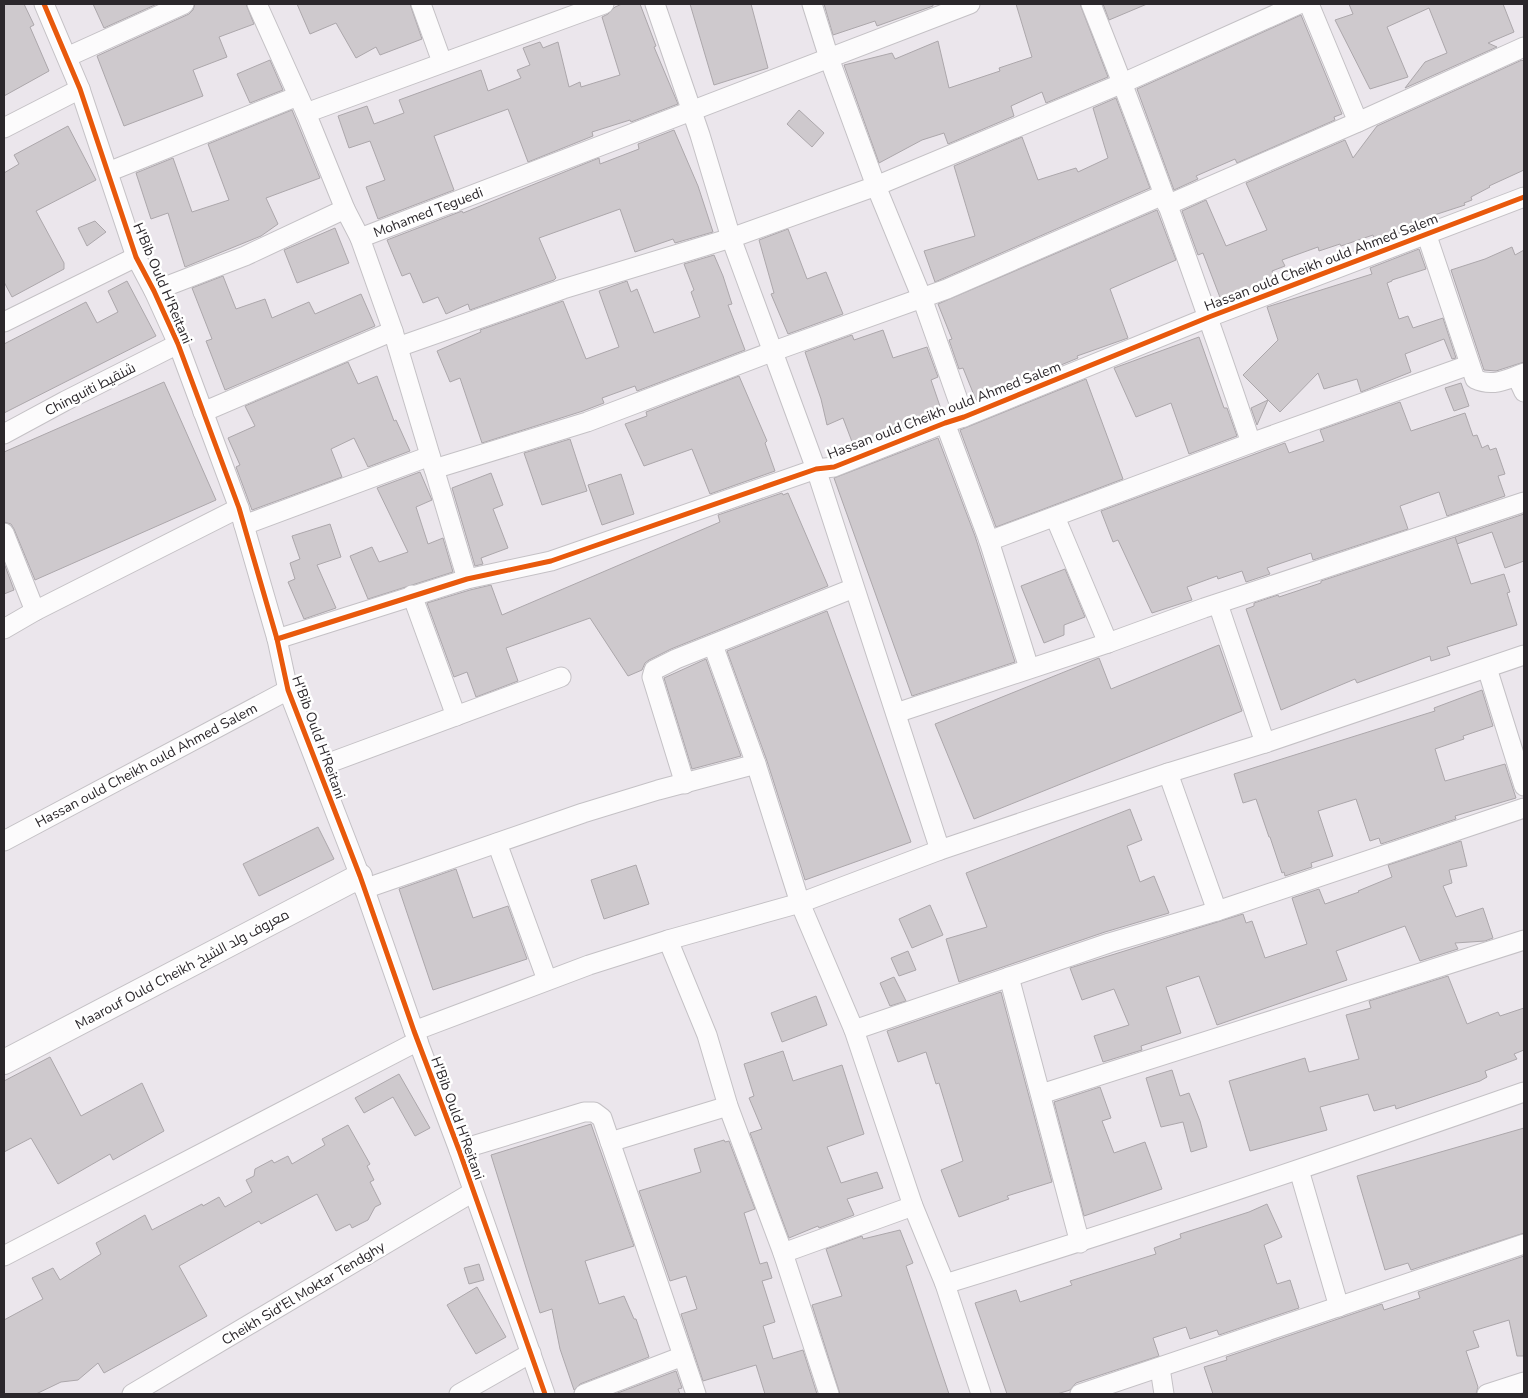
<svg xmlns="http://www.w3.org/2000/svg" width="1528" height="1398" font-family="'Nunito Sans',Cairo,sans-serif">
<rect width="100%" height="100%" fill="#ebe6ec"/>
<!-- building -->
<g fill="#cec9cd" stroke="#aca7ab">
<polygon points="4,4 24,4 34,25 30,27 49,71 4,96"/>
<polygon points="93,4 157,4 104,28"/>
<polygon points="195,4 246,4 254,24 219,37 227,57 193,70 203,96 124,126 97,56 189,14 193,10"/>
<polygon points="297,4 410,4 422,39 380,55 376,47 356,58 336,23 310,34"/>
<polygon points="622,4 640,4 656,46 654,47 678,104 631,122 630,120 592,132 593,136 528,162 508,109 434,136 454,190 378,219 366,187 385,180 370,141 349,148 338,116 367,106 374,124 404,113 399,100 481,70 488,91 521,78 517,70 530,65 523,48 540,42 543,48 558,42 569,87 580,82 581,87 620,75 602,17 608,14 615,7"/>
<polygon points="690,4 751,4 768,68 714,85"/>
<polygon points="824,4 933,4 933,6 877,26 875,21 833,35"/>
<polygon points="1016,4 1080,4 1108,77 1046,103 1042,92 1011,106 1014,116 948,144 944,133 922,140 879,163 844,65 892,53 895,59 938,41 949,88 1000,71 999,68 1032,57"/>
<polygon points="1103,4 1147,4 1109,20"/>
<polygon points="1349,4 1503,4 1514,32 1488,43 1497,47 1405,88 1425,62 1447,53 1429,8 1387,27 1408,77 1370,89 1335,20 1353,14"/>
<polygon points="1301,15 1342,114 1334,117 1335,120 1237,163 1235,159 1196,176 1198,179 1174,190 1137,89"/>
<polygon points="270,60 283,90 250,103 237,74"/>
<polygon points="1522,60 1524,62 1524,170 1489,186 1490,187 1471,197 1472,200 1464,203 1465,205 1416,221 1410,224 1412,228 1375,242 1373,235 1341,246 1340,244 1319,251 1318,247 1282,260 1285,266 1272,271 1276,280 1221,300 1203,253 1198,255 1182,211 1206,200 1226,246 1267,230 1246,183 1345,140 1353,158 1377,126"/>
<polygon points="1116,98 1150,188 935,282 924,251 975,236 954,166 1022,137 1038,180 1076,168 1078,172 1108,158 1093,108"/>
<polygon points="292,110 320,178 266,198 278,224 261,236 185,267 168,213 151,219 136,173 173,158 192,212 229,200 208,144"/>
<polygon points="799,110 824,133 812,147 787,124"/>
<polygon points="68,126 96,180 36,211 64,263 64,269 12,297 4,282 4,173 19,164 14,155"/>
<polygon points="674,130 698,186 713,232 675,243 673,239 635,252 620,209 539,238 556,278 554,280 470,310 468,304 446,314 438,297 423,303 410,273 402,276 387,240 462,211 463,213 599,158 600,164 639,149 638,144"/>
<polygon points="1157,210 1176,260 1110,289 1128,338 1077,356 1078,358 976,400 963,368 959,369 949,340 952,339 938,304"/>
<polygon points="95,221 106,232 87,246 78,228"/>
<polygon points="335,228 349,263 297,283 284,250"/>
<polygon points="788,229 807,279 826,272 843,314 788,334 771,294 774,293 759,240"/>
<polygon points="1512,247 1515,255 1524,250 1524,362 1496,371 1484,370 1451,270 1485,259"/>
<polygon points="1419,249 1426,269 1392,280 1392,281 1387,283 1399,319 1408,316 1413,328 1443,318 1456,358 1452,359 1444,339 1405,354 1411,372 1361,392 1357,379 1324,389 1318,373 1280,412 1268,400 1257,425 1251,408 1268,400 1243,375 1278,340 1267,307 1372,274 1370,268"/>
<polygon points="714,255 723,276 732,304 728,305 745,350 637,391 635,386 602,398 604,403 583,411 482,443 460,378 450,382 437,351 481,332 480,330 563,301 586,359 619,347 599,291 627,281 631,292 637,289 654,333 700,317 691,292 694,290 684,264"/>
<polygon points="223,276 236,309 265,299 272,318 309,302 315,314 361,294 375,326 225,390 206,341 212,339 192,288"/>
<polygon points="127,281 156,336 4,413 4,344 86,302 97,323 118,312 108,291"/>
<polygon points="883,330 893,358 927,347 938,377 931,380 942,412 854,447 843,418 827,425 821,399 805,352 852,335 854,340"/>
<polygon points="1199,337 1224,408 1227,408 1237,436 1189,454 1171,403 1136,417 1114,368"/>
<polygon points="348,362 358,384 377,376 394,421 396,420 410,451 368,467 354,438 331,449 342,477 252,510 236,467 240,465 228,438 255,426 245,406"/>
<polygon points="739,376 767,441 765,443 775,471 710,494 692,449 644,466 625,424 647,416 646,412"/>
<polygon points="1086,379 1123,479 996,527 960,430"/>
<polygon points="164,382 216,500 35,580 14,529 11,524 4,522 4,452"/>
<polygon points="1461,383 1469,406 1454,411 1445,388"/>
<polygon points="1400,402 1411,431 1465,413 1473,436 1477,435 1482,448 1488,445 1490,450 1496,448 1505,474 1498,476 1505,496 1447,516 1439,492 1400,506 1408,529 1313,560 1311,553 1267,568 1270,574 1246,582 1242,571 1218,579 1217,576 1187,587 1192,600 1152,613 1118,540 1113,542 1101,511 1285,443 1289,453 1324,441 1320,430"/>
<polygon points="938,438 975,536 1015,662 912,696 834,478"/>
<polygon points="570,439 587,491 542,505 524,453"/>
<polygon points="420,472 432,500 416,507 428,544 443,538 453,572 368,599 350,556 372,547 379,562 408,552 377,488"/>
<polygon points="491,473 503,505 493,509 508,548 481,558 483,564 475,566 452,488"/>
<polygon points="621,474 634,514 602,525 588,485"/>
<polygon points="782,493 783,495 788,493 828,586 671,649 649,660 645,663 642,670 628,676 590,618 506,648 518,681 476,697 467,672 454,677 427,603 470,590 491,585 502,615 720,522 718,515"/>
<polygon points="1524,514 1524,561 1505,568 1492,532 1457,544 1455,537"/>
<polygon points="330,524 341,557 317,565 336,608 304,619 288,582 295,579 290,563 300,559 292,536"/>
<polygon points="1455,537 1471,584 1504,574 1510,592 1507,593 1517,625 1447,647 1450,655 1431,661 1430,656 1357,683 1355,679 1281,710 1246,609 1254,606 1254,603 1278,595 1279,597 1321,583 1321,581"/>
<polygon points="4,563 14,590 4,594"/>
<polygon points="1065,569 1085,617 1064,625 1064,635 1044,643 1021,586"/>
<polygon points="827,611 911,842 805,880 767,761 727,651"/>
<polygon points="1219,645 1242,711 974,819 935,724 1099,658 1111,689"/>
<polygon points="706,659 741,756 692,769 664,678"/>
<polygon points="1482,690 1493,726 1463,736 1464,739 1435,749 1445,781 1505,764 1516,798 1455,816 1456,819 1381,844 1379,838 1370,841 1356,799 1318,811 1333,856 1311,863 1312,867 1285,876 1284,872 1282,873 1270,837 1269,837 1256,799 1243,803 1234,774 1435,711 1434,708"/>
<polygon points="1130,809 1142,840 1127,846 1140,882 1154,876 1169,913 1105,932 959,982 946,939 987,927 966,873"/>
<polygon points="318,827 334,859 259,896 243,864"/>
<polygon points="1461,841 1467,866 1449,870 1452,883 1443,886 1456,917 1483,908 1493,938 1485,941 1455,943 1458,949 1420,961 1405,926 1336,951 1347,980 1217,1025 1199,976 1166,987 1181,1033 1141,1046 1142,1050 1103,1062 1094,1036 1129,1025 1114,989 1082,1000 1070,968 1243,914 1246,923 1252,921 1265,958 1307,944 1292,898 1319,889 1325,904 1359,892 1358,891 1392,877 1388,865"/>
<polygon points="636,865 649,904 604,919 591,880"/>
<polygon points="456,869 473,918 508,906 527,959 433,990 399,889"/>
<polygon points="930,905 943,935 912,948 899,919"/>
<polygon points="908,951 916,970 899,976 891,958"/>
<polygon points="1448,976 1467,1024 1498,1012 1500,1016 1524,1008 1524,1050 1514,1054 1517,1059 1485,1071 1487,1077 1480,1081 1396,1109 1395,1105 1374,1111 1368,1094 1320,1107 1327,1130 1250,1151 1229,1081 1305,1058 1309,1072 1359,1059 1346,1015 1371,1008 1369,1001"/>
<polygon points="894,977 906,1001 890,1006 880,983"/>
<polygon points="1001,992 1052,1182 1007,1196 1009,1199 959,1217 941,1170 963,1161 939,1083 936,1084 926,1052 898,1062 887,1031"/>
<polygon points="816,996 827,1025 782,1042 771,1013"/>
<polygon points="783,1051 793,1081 842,1065 864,1134 827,1147 841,1183 877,1172 883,1188 847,1199 854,1215 819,1228 818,1226 789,1238 750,1133 762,1129 749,1098 754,1096 744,1064"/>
<polygon points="50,1057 81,1116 142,1083 164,1131 113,1160 110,1154 58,1184 31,1138 4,1152 4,1081"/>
<polygon points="1172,1070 1180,1096 1189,1093 1200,1121 1207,1147 1191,1152 1183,1122 1161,1127 1146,1078"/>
<polygon points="399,1074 430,1128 415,1136 393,1097 364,1113 355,1098"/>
<polygon points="1100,1087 1111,1118 1102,1121 1114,1153 1145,1142 1162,1189 1084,1216 1054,1102"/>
<polygon points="591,1124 634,1246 585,1261 599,1304 624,1296 634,1319 636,1319 649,1357 580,1384 574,1390 560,1349 552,1309 540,1313 491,1155"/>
<polygon points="348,1125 370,1164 367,1166 374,1180 370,1182 381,1204 375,1207 368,1220 352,1228 350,1224 336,1231 317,1194 261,1224 259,1221 179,1266 207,1316 104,1373 98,1363 78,1380 61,1382 36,1394 4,1394 4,1320 43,1299 32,1278 53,1268 60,1280 101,1254 96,1243 145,1215 152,1230 202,1204 203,1206 219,1197 225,1207 252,1192 246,1180 254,1176 255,1169 272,1160 274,1163 288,1156 292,1164 325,1145 322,1139"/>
<polygon points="1524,1128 1524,1233 1411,1270 1408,1263 1385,1270 1357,1176"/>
<polygon points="724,1140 725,1142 729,1141 755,1209 744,1213 760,1264 767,1262 772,1278 762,1281 775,1322 763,1326 773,1359 803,1350 817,1394 765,1394 756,1365 703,1381 681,1314 697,1309 686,1276 670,1281 639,1191 701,1172 694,1149"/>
<polygon points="1267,1204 1282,1237 1264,1245 1277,1284 1290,1280 1299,1308 1219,1335 1217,1330 1190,1339 1186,1327 1153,1338 1159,1356 1076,1383 1070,1390 1057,1394 1007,1394 975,1303 1016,1290 1020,1302 1072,1285 1070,1281 1156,1254 1154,1248 1181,1238 1180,1234 1249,1212"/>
<polygon points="900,1230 913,1263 906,1266 949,1394 840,1394 812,1305 842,1296 826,1249 862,1236 863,1239"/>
<polygon points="1524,1256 1524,1356 1517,1356 1509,1320 1473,1331 1479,1347 1466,1351 1478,1387 1476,1394 1213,1394 1204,1367 1227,1360 1226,1357 1382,1304 1384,1310 1420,1298 1418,1292"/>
<polygon points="479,1264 484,1280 469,1284 464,1268"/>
<polygon points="477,1287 506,1337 476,1354 447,1305"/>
<polygon points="676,1371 682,1388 678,1389 680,1394 615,1394"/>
</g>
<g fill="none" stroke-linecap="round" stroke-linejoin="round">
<defs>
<g id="minor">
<polyline points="44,4 80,89 136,257 154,291 178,344 239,508 277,639 288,690 360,876 414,1031 459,1150 545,1394"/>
<polyline points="257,4 306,113 345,209 360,238 970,4"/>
<polyline points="421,4 442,62"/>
<polyline points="655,4 700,135 731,238 816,469 940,850"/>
<polyline points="812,4 829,58 876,186 922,298 964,417"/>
<path d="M1091,4C1149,148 1201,295 1251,443"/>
<polyline points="1309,4 1358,122"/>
<polyline points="67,57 184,4"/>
<polyline points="306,113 604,4"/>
<polyline points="4,128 80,89"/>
<polyline points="108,172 298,96"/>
<polyline points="1167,205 1358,122 1524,47"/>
<path d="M1426,233L1475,379C1492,387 1507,380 1524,373"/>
<polyline points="360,238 393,331 467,579"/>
<polyline points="154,291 245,256 345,209"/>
<polyline points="4,322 136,257"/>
<polyline points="398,347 563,289 731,238 876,186 1123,83 1299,4"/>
<polyline points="1517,377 1524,392"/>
<polyline points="203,412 393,331"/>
<polyline points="945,423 989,541 1029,668"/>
<polyline points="4,434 65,401 178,344"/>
<polyline points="434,469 587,422 774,351 947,289 1163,195"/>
<polyline points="1055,517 1108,643"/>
<polyline points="244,525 430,456"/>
<polyline points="4,533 35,611"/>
<polyline points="989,541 1251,443 1469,365"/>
<polyline points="412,595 456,716"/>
<polyline points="1218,604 1265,743"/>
<polyline points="4,629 35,611 239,508"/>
<polyline points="277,639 467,579 551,561 816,469 834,467 945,423 964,417 1209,317 1524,197"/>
<polyline points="713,645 756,764 800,903 854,1030 913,1206 945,1284 981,1394"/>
<polyline points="1487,668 1524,786"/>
<polyline points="896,713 1108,643 1204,608 1524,502"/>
<polyline points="318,767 561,677"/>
<polyline points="1168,773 1217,911"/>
<polyline points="685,784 652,677 654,670 676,659 854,588"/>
<polyline points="4,841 288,690"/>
<polyline points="497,843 547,980"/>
<polyline points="364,889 583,813 658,790 756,764"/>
<polyline points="668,940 707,1035 728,1106 783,1253 829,1394"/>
<polyline points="1009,977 1080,1243"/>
<polyline points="854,1030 1109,943 1217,911 1524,808"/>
<polyline points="414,1031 589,965 668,940 800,903 940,850 1168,773 1265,743 1524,655"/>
<polyline points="1041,1094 1524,940"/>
<polyline points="610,1142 728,1106"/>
<polyline points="459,1150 584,1112 594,1112 602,1118 696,1394"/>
<polyline points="1299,1170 1339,1307"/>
<polyline points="783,1253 913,1206"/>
<polyline points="4,1256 418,1041"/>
<path d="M945,1284C1140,1224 1332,1159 1524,1092"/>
<polyline points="1160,1368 1164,1394"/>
<polyline points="132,1394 473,1192"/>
<polyline points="459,1394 531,1353"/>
<polyline points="584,1394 683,1356"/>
<polyline points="1080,1394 1524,1244"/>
<polyline points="1487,1394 1524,1382"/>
</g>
<polyline id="tertiary" points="4,1062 360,876"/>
</defs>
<!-- minor casing -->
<use href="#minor" stroke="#c4c1c5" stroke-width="21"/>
<!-- tertiary casing -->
<use href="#tertiary" stroke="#c4c1c5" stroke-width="26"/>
<!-- minor -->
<use href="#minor" stroke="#fcfbfc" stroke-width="19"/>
<!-- tertiary -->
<use href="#tertiary" stroke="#fcfbfc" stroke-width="24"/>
<defs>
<g id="cycleway">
<polyline points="44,4 80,89 136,257 154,291 178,344 239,508 277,639 288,690 360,876 414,1031 459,1150 545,1394"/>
<polyline points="277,639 467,579 551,561 816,469 834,467 945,423 964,417 1209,317 1524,197"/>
</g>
</defs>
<!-- cycleway casing -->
<use href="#cycleway" stroke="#fff" stroke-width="8"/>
<!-- cycleway -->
<use href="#cycleway" stroke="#e8590c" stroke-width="5"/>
</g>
<g text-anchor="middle" stroke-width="5" stroke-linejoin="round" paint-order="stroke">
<!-- street labels -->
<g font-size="14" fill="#2b272b" stroke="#fff">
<text transform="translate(428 212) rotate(-21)" y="5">Mohamed Teguedi</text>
<text transform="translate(1321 262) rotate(-21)" y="5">Hassan ould Cheikh ould Ahmed Salem</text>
<text transform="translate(163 283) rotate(67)" y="5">H'Bib Ould H'Reitani</text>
<text transform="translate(90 389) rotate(-27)" y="5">Chinguiti شنقيط</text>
<text transform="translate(944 410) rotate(-21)" y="5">Hassan ould Cheikh ould Ahmed Salem</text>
<text transform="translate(319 737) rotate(70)" y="5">H'Bib Ould H'Reitani</text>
<text transform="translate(146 765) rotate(-28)" y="5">Hassan ould Cheikh ould Ahmed Salem</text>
<text transform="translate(182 969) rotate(-28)" y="5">Maarouf Ould Cheikh معروف ولد الشيخ</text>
<text transform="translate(458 1118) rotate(70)" y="5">H'Bib Ould H'Reitani</text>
<text transform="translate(303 1293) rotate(-31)" y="5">Cheikh Sid'El Moktar Tendghy</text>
</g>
</g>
<!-- border -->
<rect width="1528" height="1398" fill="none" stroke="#2b272b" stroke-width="10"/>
</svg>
